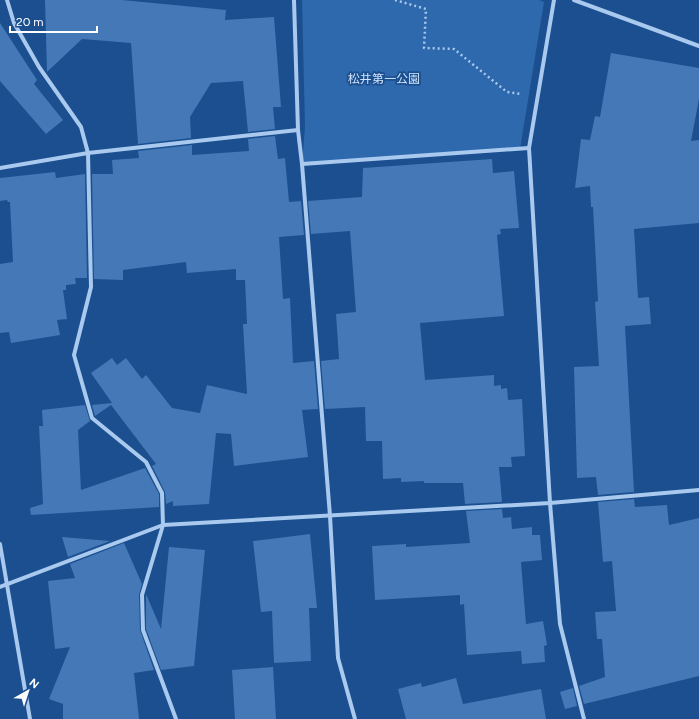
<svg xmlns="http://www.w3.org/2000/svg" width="699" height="719" font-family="Figtree,'Noto Sans JP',sans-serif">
<rect width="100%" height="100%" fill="#1b4f8f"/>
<!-- green -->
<polygon fill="#2e69ad" points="302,0 539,0 544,2 520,149 302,164 305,127"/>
<!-- building -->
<g fill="#4478b7">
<polygon points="45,0 122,0 226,10 225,20 274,17 281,107 273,107 275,129 248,132 243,81 211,83 190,117 191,138 138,144 131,43 82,39 47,72"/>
<polygon points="0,23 37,80 34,84 63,120 46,134 0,81"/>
<polygon points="611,53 699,68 699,99 691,141 699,140 699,223 634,229 638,298 649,297 651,324 625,326 634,492 598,495 596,477 577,478 574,367 599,366 595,302 598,301 593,207 591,207 590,186 575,188 581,139 590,140 595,116 600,117"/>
<polygon points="275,136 278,159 285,158 289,202 301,201 304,235 279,237 283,299 290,298 293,363 314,361 318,409 302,410 308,457 234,466 231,434 216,433 209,504 173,506 173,501 166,504 165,492 152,466 156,464 111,405 95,416 92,405 112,403 91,373 112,358 117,365 126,358 142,379 146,375 172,408 200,413 207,385 247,394 243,324 247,324 245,280 236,280 236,269 187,273 186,262 123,270 123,280 94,279 92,174 113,174 112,160 139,158 138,151 192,145 192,155 249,151 248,139"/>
<polygon points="492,159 493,173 514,171 519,228 500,229 501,234 497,235 504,316 420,323 425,380 494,375 494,386 501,385 501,389 507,388 508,400 522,399 525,456 511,457 512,467 499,467 502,502 465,504 463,483 424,483 424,481 401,482 401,478 383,479 382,441 366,441 365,407 325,409 321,361 339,359 336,314 356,312 350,231 311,234 308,201 362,197 363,168"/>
<polygon points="55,172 56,178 85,174 87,278 75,278 76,284 66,285 66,290 63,290 67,319 57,320 60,335 11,343 9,332 0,333 0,264 13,262 10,202 8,202 7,200 0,201 0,178"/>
<polygon points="85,405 90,421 78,430 81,490 145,468 159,494 159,507 31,515 30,508 43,504 39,426 43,426 42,410"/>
<polygon points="634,499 635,507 667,505 669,525 699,518 699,676 584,704 579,686 605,677 602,639 597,639 595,612 616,611 612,561 603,562 598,502"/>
<polygon points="502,509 503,518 511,517 512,529 532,527 532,535 540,535 542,560 521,562 526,624 543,621 547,645 544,646 545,662 522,664 521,651 467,655 464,604 460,605 460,595 375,600 372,546 406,544 406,547 470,543 466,511"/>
<polygon points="310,534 317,608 309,608 311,661 274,663 272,611 261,612 253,541"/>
<polygon points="62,537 110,541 68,557"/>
<polygon points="124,543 142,584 139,595 140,630 154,670 134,673 139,719 63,719 63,704 49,699 70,647 55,649 48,581 75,578 70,564"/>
<polygon points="169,547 205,550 194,666 161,670 146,629 146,594 161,629"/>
<polygon points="273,667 276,719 235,719 232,670"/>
<polygon points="456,678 463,704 541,689 546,719 406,719 398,689 421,683 422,687"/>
<polygon points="573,688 577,706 565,709 560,692"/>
</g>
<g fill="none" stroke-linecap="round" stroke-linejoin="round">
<!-- path -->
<polyline stroke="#a9c9ee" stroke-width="2.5" stroke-dasharray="2 3" stroke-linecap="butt" points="395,0 426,9 424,48 454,49 507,92 521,94"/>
<!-- street -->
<g stroke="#a9c9ee" stroke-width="4">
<polyline points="7,0 14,23 39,67 81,127 88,153 91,287 74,355 92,418 146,462 162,493 163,525 142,595 143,630 176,719"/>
<polyline points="294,0 298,130 302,164 330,516 338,658 355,719"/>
<polyline points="554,0 529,148 550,503 560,624 584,719"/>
<polyline points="574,0 699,46"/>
<polyline points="302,164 529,148"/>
<polyline points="0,168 88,153 298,130"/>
<polyline points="0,544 30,719"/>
<polyline points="0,587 163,525 550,503 699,490"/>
</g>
</g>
<g text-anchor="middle" stroke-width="3.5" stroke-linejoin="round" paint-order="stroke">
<!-- park labels -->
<g font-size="12" fill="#cfe3fa" stroke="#1b4f8f">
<text x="384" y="83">松井第一公園</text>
</g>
</g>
<!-- north arrow -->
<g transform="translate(28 691) rotate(39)" stroke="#1b4f8f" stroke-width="3" paint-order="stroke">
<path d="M0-3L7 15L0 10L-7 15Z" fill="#ffffff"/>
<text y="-6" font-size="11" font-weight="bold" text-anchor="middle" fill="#ffffff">N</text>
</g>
<!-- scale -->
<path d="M10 26v6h87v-6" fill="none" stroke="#ffffff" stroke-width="2"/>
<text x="16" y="26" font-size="12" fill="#ffffff" stroke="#1b4f8f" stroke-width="3" paint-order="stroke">20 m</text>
</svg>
